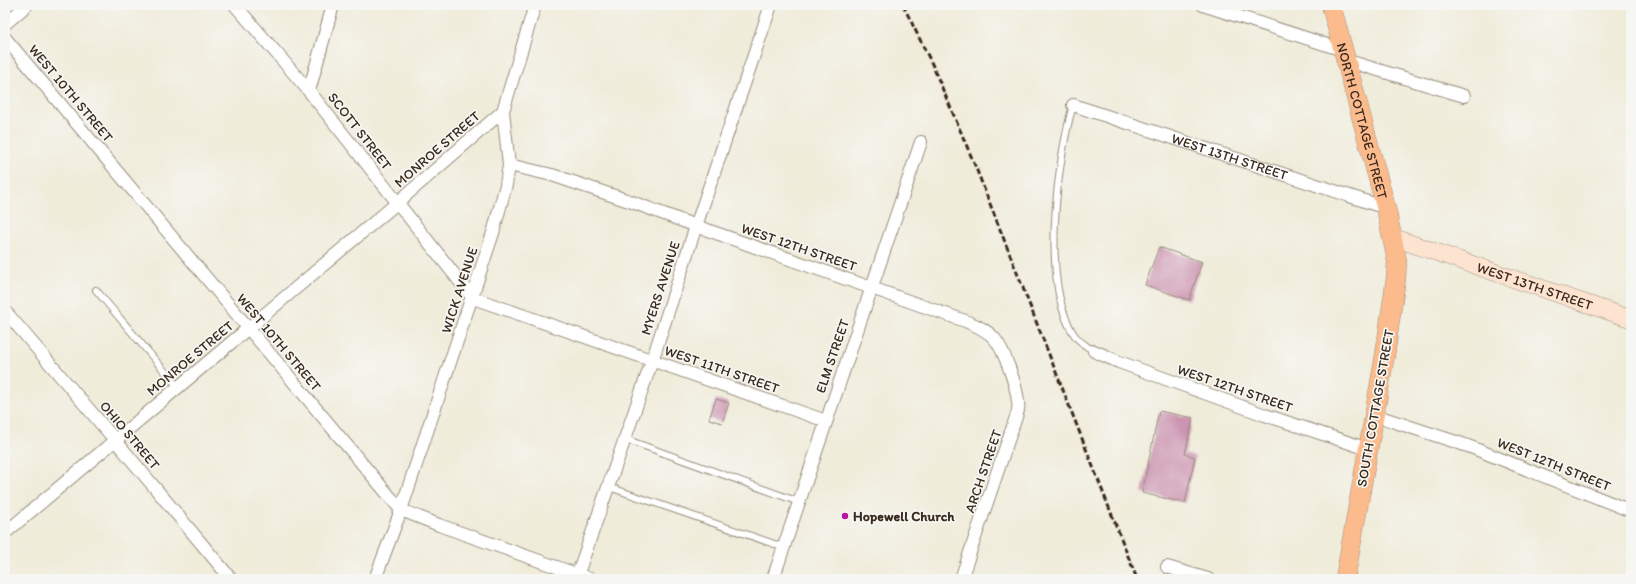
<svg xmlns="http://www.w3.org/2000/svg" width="1636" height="584" font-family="Itim,sans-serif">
<rect width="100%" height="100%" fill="#f6f6f2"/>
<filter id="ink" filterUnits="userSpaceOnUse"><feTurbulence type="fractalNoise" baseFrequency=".025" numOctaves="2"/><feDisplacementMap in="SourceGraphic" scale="8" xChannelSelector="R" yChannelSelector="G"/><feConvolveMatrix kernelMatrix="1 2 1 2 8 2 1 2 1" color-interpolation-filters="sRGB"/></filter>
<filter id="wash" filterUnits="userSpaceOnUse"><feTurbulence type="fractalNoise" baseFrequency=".012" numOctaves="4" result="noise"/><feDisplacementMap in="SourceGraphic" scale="16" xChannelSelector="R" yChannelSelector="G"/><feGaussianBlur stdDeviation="0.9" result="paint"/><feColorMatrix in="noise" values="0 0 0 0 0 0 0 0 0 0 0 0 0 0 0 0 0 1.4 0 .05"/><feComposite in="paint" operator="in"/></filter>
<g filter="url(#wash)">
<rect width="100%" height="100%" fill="#f0ecda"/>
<g id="blocks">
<!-- building -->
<g fill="#cc94b1">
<polygon points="1159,247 1202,262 1189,300 1145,285"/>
<polygon points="716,399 729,403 722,423 709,419"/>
<polygon points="1159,411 1193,418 1185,454 1195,457 1185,503 1142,493"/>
</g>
</g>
</g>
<g filter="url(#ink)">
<use href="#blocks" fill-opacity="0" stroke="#968b7c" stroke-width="1"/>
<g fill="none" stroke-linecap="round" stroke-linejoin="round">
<defs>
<g id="lane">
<path d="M1073,105C1057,162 1041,281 1073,333C1078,341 1086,346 1094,351"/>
<polyline points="96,290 178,387"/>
<polyline points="625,439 799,502"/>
<polyline points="609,487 783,547"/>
</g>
<g id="street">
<polyline points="235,5 309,91 473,298 826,421"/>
<polyline points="1203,5 1343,50"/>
<polyline points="5,24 27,5"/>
<polyline points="5,38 401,510 439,525 590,579"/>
<polyline points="1345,60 1464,96"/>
<polyline points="309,91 333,5"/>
<path id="s1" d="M1073,105L1386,208"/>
<path d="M509,165L552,175L632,202L696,226L968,322C977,326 987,330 994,338C1004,349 1017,387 1018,402C1019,407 1018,412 1016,417L961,579"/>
<polyline points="5,311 115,440 231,579"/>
<polyline points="1094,351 1119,362 1265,415 1368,449"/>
<polyline points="1374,415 1468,446 1631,511"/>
<polyline points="5,533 397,203 503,111"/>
<polyline points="1167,567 1208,579"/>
<polyline points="375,579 401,510 493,233 506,185 509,165 503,111 535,5"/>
<polyline points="576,579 652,361 696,226 771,5"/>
<polyline points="773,579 921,142"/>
</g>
<g id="secondary">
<path id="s2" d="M1392,237L1631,319"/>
</g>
<g id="primary">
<path id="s3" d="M1331,5L1386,208L1397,261L1396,278L1385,355L1345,579"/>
</g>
</defs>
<!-- lane casing -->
<use href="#lane" stroke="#968b7c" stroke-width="8"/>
<!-- street casing -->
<use href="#street" stroke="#968b7c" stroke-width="14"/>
<!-- secondary casing -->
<use href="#secondary" stroke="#968b7c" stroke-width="18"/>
<!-- primary casing -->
<use href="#primary" stroke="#968b7c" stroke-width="20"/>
<!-- lane -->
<use href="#lane" stroke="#fff" stroke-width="6"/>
<!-- street -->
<use href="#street" stroke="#fff" stroke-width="12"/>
<!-- secondary -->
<use href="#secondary" stroke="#fde4d1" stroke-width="17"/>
<!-- primary -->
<use href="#primary" stroke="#fbbb8c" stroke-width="19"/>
<!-- rail -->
<polyline stroke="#3b2a1e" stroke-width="3" stroke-dasharray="6 3" stroke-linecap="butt" points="903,5 932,64 974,163 1137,579"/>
</g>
</g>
<!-- markers -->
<circle fill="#b5179e" stroke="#f6f6f2" stroke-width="1.5" cx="845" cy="516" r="4"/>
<g text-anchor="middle" stroke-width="3.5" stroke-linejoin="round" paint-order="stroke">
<!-- street labels -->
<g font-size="14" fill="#3b2a1e" stroke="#f6f6f2">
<text transform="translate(71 93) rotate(50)" y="5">WEST 10TH STREET</text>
<text dy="5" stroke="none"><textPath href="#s3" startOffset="120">NORTH COTTAGE STREET</textPath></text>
<text transform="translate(360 131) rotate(52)" y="5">SCOTT STREET</text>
<text transform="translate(437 149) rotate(-41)" y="5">MONROE STREET</text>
<text dy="5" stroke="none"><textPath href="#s1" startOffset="165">WEST 13TH STREET</textPath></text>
<text transform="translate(799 247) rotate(19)" y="5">WEST 12TH STREET</text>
<text dy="5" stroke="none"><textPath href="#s2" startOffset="151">WEST 13TH STREET</textPath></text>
<text transform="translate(660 288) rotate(-72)" y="5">MYERS AVENUE</text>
<text transform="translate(459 290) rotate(-72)" y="5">WICK AVENUE</text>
<text transform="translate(279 342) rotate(50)" y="5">WEST 10TH STREET</text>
<text transform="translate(832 356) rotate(-71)" y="5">ELM STREET</text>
<text transform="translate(190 358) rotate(-40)" y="5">MONROE STREET</text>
<text transform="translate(722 369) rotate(19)" y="5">WEST 11TH STREET</text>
<text transform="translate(1235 388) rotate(19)" y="5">WEST 12TH STREET</text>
<text transform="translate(1375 408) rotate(-80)" y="5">SOUTH COTTAGE STREET</text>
<text transform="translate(130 435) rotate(50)" y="5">OHIO STREET</text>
<text transform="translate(1554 464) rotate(22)" y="5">WEST 12TH STREET</text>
<text transform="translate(983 471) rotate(-71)" y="5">ARCH STREET</text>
</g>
<!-- poi labels -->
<g font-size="14" font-weight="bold" fill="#3b2a1e" stroke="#f6f6f2" text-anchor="start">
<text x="853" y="521">Hopewell Church</text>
</g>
</g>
<!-- margin -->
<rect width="1636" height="584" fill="none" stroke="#f6f6f2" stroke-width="20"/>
</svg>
